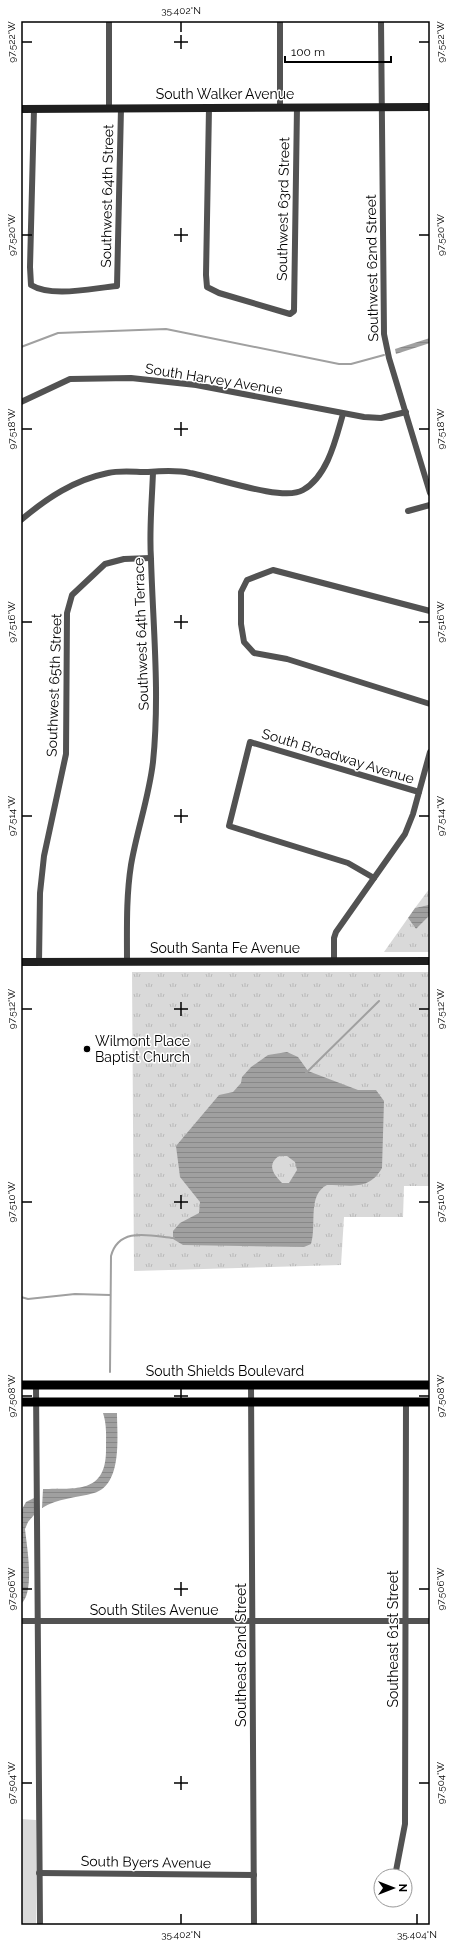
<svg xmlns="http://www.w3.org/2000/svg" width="451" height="1946" font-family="Raleway,sans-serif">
<defs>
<pattern id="grass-tufts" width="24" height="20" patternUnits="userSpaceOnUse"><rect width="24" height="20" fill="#d9d9d9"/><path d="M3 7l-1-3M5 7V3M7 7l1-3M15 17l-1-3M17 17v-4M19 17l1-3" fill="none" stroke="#b8b8b8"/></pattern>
<pattern id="water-rules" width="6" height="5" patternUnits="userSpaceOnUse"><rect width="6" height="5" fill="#a0a0a0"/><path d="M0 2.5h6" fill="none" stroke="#888"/></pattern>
</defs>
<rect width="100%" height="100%" fill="#fff"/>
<!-- grass -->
<g fill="url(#grass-tufts)">
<polygon points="430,888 430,903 428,905 415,908"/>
<polygon points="430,915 430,952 384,952 408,918 416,929"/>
<polygon points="132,972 430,972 430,1186 404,1186 403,1217 344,1217 341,1265 134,1271"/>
</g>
<!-- green -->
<polygon fill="#d9d9d9" points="21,1819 36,1820 36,1925 21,1925"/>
<!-- water -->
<g fill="url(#water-rules)" fill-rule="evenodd">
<polygon points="430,338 430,343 396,354 395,349"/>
<polygon points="430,903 430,915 416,929 408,918 415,908 428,905"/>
<path d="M287,1052L298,1057L308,1071L358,1090H376L384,1101L382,1168C369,1191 350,1185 327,1185C307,1195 317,1225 311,1244L304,1247L183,1245L173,1239V1231L180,1223L199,1213L200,1202L180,1177L176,1146L219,1095L233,1092L241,1083L242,1077L251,1067L268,1055ZM279,1156H287L295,1162L297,1170L289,1183H282C274,1175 266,1165 279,1156Z"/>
<path d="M103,1413H117C117,1435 123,1485 94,1493C77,1498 57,1498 42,1508L43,1489C76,1488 106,1494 106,1450C106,1437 107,1425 103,1413Z"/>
<path d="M34,1498V1515L28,1522L25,1529C27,1548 35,1592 21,1604V1511L26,1502Z"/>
</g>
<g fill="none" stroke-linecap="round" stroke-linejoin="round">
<!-- stream -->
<g stroke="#a0a0a0" stroke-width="2">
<polyline points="21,347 58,333 166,329 339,364 351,364 384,355"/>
<polyline points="306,1073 379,1001"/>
<polyline points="21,1297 28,1299 75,1294 110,1295"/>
<path d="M110,1372L111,1256C119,1226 151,1236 174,1238"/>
</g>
<!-- street -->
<g stroke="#525252" stroke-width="6">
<polyline points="381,21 384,334 389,358 430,493"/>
<polyline points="280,107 280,21"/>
<polyline points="109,108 109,21"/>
<polyline points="209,108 206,275 207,287 219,293 290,314 294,311 297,107"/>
<path d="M34,109L30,267L31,285C52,298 93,288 117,286L121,108"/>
<polyline points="21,402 70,379 131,378 196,385 364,417 381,418 406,412"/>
<polyline points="408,511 430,505"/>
<path d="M21,520C47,498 74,480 108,473C120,470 135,472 148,472C161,471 177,470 190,473C214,477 283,502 303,490C328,476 336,438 343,414"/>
<polyline points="430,611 273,570 247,580 241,592 241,624 244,642 254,653 287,659 430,704"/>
<polyline points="374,878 348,863 229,826 250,742 419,792"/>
<polyline points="334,961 334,938 336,932 405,834 413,814 430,752"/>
<polyline points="39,962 40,893 44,856 66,754 67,613 72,595 105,564 124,559 150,558"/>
<path d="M127,962C127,929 126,897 131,865C137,830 149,797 153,762C160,694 153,627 151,559C149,530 152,501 153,472"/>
<polyline points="36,1385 40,1925"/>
<polyline points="251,1385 254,1925"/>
<polyline points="21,1621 430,1621"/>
<polyline points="39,1873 254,1875"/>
<polyline points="395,1876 405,1824 406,1402"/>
</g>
<!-- secondary -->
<g stroke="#1f1f1f" stroke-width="8">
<polyline points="21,109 430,107"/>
<polyline points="21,962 430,961"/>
</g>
<!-- primary -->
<g stroke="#000" stroke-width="9">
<polyline points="21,1385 430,1385"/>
<polyline points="21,1402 430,1402"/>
</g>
</g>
<!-- ticks -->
<path fill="none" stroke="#000" stroke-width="1.5" d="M181,22V32M181,35V49M22,42H32M174,42H188M419,42H429M181,228V242M22,235H32M174,235H188M419,235H429M181,422V436M22,429H32M174,429H188M419,429H429M181,615V629M22,622H32M174,622H188M419,622H429M181,809V823M22,816H32M174,816H188M419,816H429M181,1002V1016M22,1009H32M174,1009H188M419,1009H429M181,1195V1209M22,1202H32M174,1202H188M419,1202H429M181,1389V1403M22,1396H32M174,1396H188M419,1396H429M181,1582V1596M22,1589H32M174,1589H188M419,1589H429M181,1776V1790M22,1783H32M174,1783H188M419,1783H429M181,1914V1924M417,1914V1924"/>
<!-- markers -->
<circle fill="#000" stroke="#fff" stroke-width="1.5" cx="87" cy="1049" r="4"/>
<g text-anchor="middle" stroke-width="3" stroke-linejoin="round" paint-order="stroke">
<!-- street labels -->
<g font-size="14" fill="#000" stroke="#fff">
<text x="225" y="99">South Walker Avenue</text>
<text transform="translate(107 196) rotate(-89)" y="5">Southwest 64th Street</text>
<text transform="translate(283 209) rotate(-89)" y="5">Southwest 63rd Street</text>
<text transform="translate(372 268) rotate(-91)" y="5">Southwest 62nd Street</text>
<text transform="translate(214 379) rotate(9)" y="5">South Harvey Avenue</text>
<text transform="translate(141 634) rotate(-92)" y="5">Southwest 64th Terrace</text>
<text transform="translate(54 685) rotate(-88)" y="5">Southwest 65th Street</text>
<text transform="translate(338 756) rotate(17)" y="5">South Broadway Avenue</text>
<text x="225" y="953">South Santa Fe Avenue</text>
<text x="225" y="1376">South Shields Boulevard</text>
<text x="154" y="1615">South Stiles Avenue</text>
<text transform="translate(393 1639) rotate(-90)" y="5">Southeast 61st Street</text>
<text transform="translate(241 1655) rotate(-90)" y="5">Southeast 62nd Street</text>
<text transform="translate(146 1862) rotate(1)" y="5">South Byers Avenue</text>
</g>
<!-- poi labels -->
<g font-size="14" fill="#000" stroke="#fff" text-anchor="start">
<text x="95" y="1046">Wilmont Place<tspan x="95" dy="16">Baptist Church</tspan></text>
</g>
</g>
<!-- border -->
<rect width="451" height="1946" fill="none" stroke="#ffffff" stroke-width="44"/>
<!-- north arrow -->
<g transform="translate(393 1888) rotate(90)"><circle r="19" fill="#ffffff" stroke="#999999"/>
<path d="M0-3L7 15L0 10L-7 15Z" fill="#000000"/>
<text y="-6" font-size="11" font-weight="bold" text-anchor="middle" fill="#000000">N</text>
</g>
<!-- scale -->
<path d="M285 56v6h106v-6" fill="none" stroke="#000000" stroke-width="2"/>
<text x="291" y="56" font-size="12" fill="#000000" stroke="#ffffff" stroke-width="3" paint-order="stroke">100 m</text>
<rect x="22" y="22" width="407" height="1902" fill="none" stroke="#000" stroke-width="1.5"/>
<g font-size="10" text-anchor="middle" fill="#000">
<text x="181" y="14">35.402°N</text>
<text transform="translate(440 42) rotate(-90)" y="4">97.522°W</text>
<text transform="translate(11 42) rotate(-90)" y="4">97.522°W</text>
<text transform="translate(440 235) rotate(-90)" y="4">97.520°W</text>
<text transform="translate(11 235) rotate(-90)" y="4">97.520°W</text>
<text transform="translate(11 429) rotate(-90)" y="4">97.518°W</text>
<text transform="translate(440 429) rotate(-90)" y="4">97.518°W</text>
<text transform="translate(11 622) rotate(-90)" y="4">97.516°W</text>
<text transform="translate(440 622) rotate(-90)" y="4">97.516°W</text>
<text transform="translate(11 816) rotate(-90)" y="4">97.514°W</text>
<text transform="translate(440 816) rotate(-90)" y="4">97.514°W</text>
<text transform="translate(440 1009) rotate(-90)" y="4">97.512°W</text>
<text transform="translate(11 1009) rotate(-90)" y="4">97.512°W</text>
<text transform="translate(11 1202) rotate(-90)" y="4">97.510°W</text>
<text transform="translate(440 1202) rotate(-90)" y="4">97.510°W</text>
<text transform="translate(11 1396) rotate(-90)" y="4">97.508°W</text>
<text transform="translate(440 1396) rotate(-90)" y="4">97.508°W</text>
<text transform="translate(11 1589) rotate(-90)" y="4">97.506°W</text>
<text transform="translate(440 1589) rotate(-90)" y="4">97.506°W</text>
<text transform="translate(440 1783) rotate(-90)" y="4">97.504°W</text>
<text transform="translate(11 1783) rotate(-90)" y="4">97.504°W</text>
<text x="181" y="1938">35.402°N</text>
<text x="417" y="1938">35.404°N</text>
</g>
</svg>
